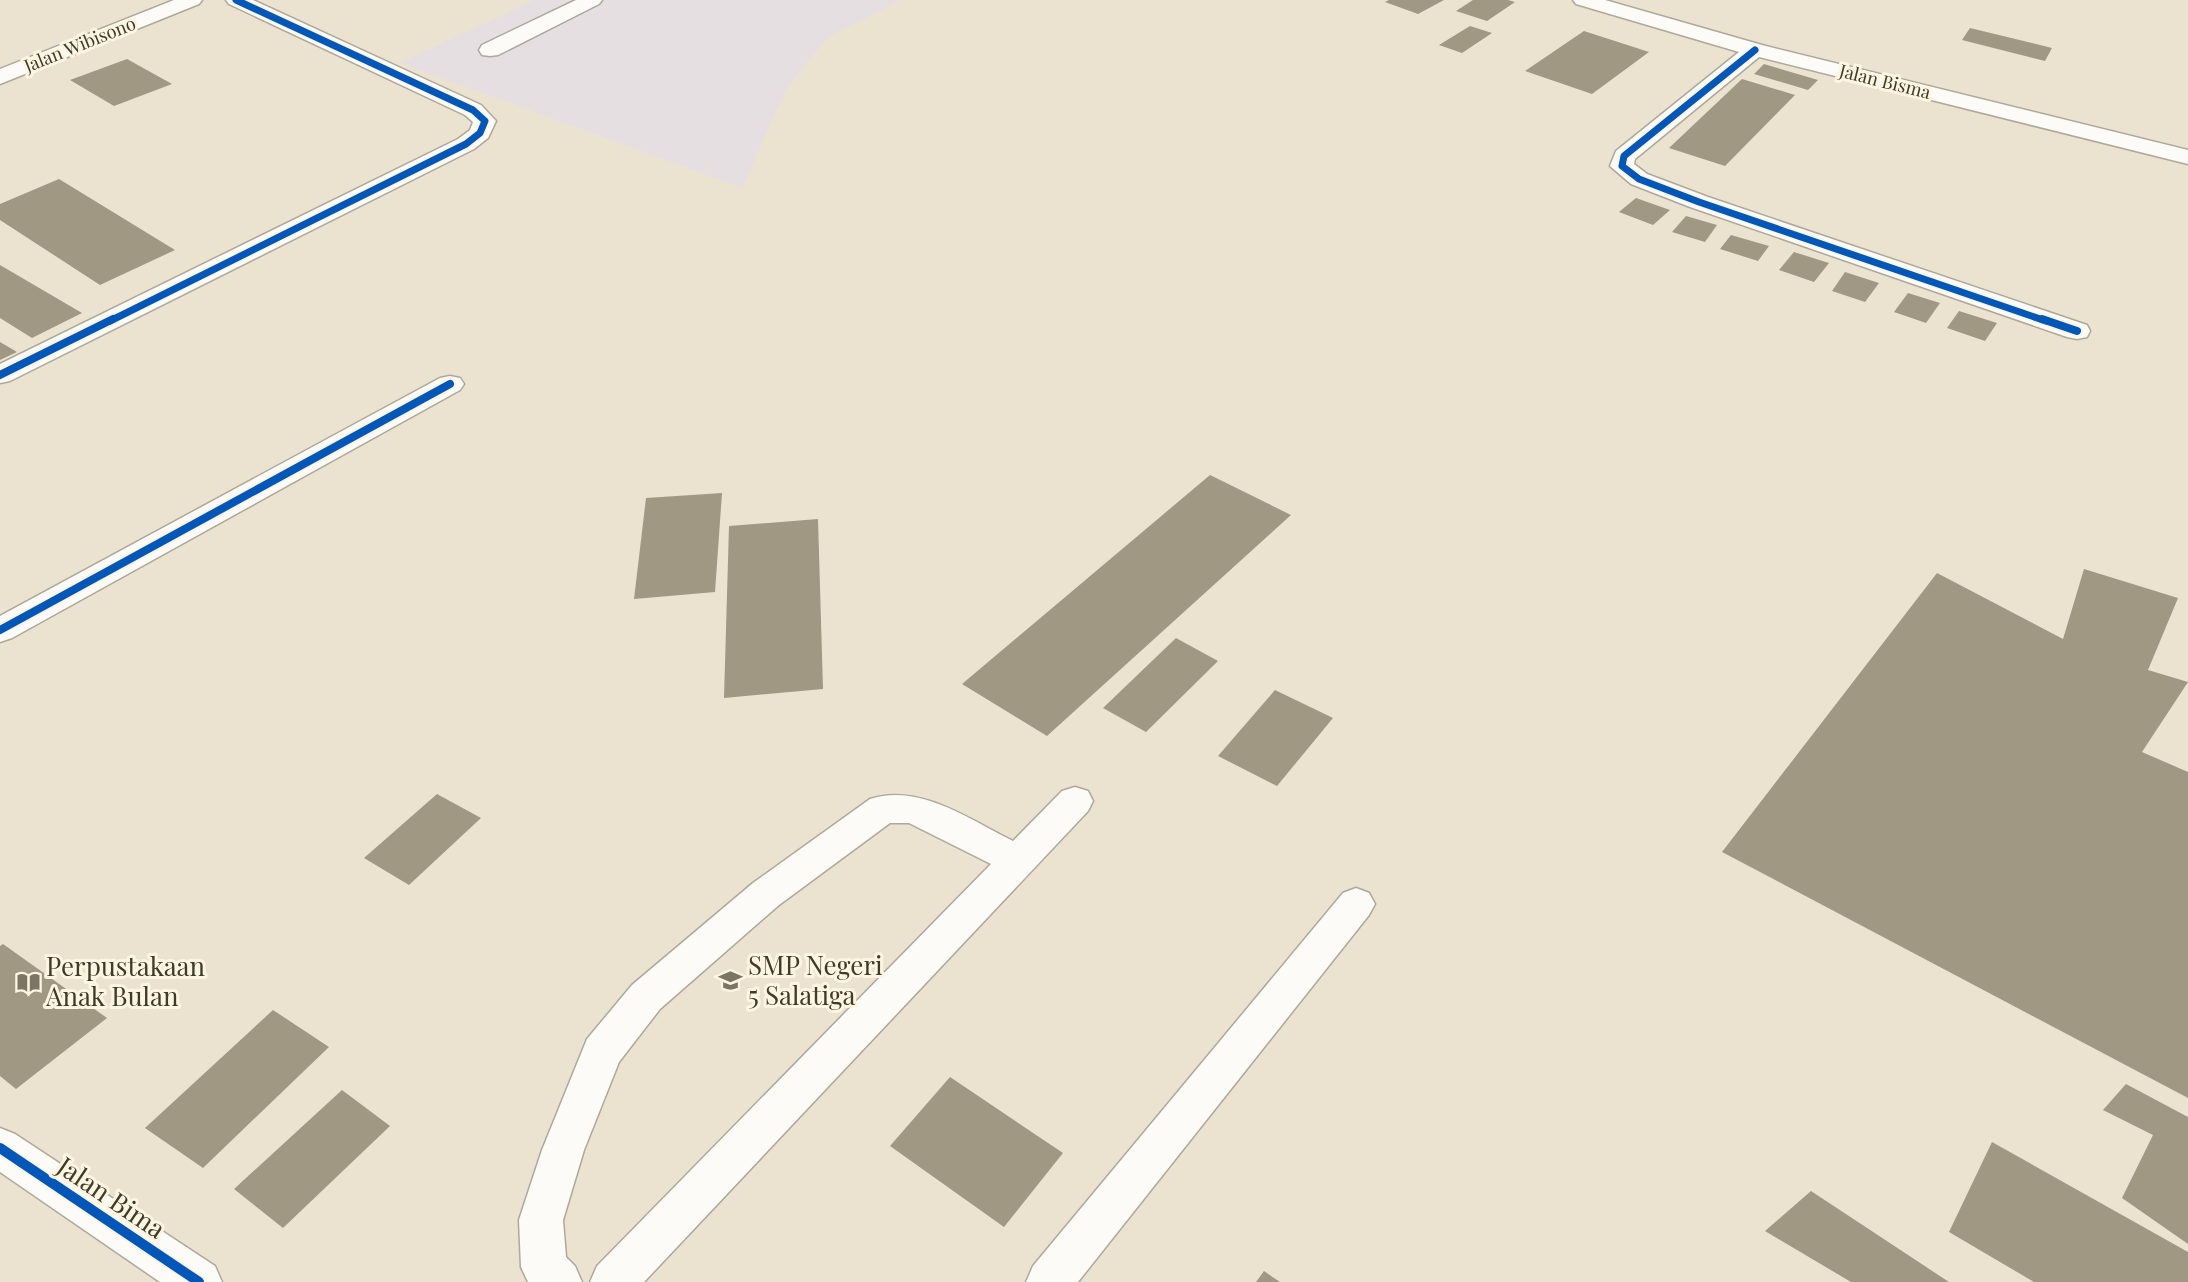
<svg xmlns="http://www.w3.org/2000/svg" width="2188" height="1282" font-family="'Playfair Display',serif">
<rect width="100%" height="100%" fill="#ebe3d0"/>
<!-- industrial -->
<polygon fill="#e5dfe2" points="534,0 901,0 828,37 786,89 742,188 400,63"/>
<!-- building -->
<g fill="#a09883">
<polygon points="1389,0 1444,0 1418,14 1385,2"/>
<polygon points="1473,0 1508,0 1515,2 1487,21 1456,11"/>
<polygon points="1470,26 1492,33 1462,53 1439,45"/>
<polygon points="1970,28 2052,48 2045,61 1962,40"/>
<polygon points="1584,31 1649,52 1592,94 1525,71"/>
<polygon points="127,59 172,84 114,106 70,80"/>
<polygon points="1764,64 1818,80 1808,90 1754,74"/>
<polygon points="1742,79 1795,95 1725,166 1669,148"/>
<polygon points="59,179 175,250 100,285 0,220 0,204"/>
<polygon points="1636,198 1670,210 1653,225 1619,212"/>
<polygon points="1686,216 1717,225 1705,242 1672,232"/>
<polygon points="1731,235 1769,246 1758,261 1720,249"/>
<polygon points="1794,252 1829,263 1814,282 1779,270"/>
<polygon points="0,265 82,313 32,338 0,318"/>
<polygon points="1845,272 1879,283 1865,302 1832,291"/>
<polygon points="1908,293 1940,303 1926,323 1894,312"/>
<polygon points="1959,311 1997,323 1985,341 1947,328"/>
<polygon points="0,342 17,352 0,360"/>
<polygon points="1210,475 1291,515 1047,736 962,684"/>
<polygon points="722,493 715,592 634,599 646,498"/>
<polygon points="818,519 823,689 724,698 729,526"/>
<polygon points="2084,569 2178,598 2148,670 2188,682 2142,752 2188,772 2188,1098 1722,852 1937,573 2063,639"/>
<polygon points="1176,638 1218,661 1146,732 1103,708"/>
<polygon points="1275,690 1333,718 1277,786 1218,756"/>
<polygon points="437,794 481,818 409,885 364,858"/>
<polygon points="3,944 107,1018 16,1089 0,1076 0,946"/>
<polygon points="273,1010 329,1047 203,1168 145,1128"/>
<polygon points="950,1077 1063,1153 1004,1227 890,1146"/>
<polygon points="2126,1084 2188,1117 2188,1244 2122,1198 2153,1135 2103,1110"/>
<polygon points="342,1090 390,1126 283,1228 234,1189"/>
<polygon points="1992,1142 2188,1252 2188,1282 2034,1282 1949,1232"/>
<polygon points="1811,1191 1949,1282 1851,1282 1765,1231"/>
<polygon points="1264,1271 1280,1282 1256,1282"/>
</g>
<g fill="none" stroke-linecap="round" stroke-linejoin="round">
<defs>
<g id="minor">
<polygon points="174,0 202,0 199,4 0,84 0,69"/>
<polygon points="226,0 253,0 481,105 496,121 488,138 474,149 10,381 0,383 0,364 458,139 470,130 473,122 465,115 229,4"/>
<polygon points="576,0 602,0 599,4 498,55 490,56 482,55 479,50 482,45"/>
<polygon points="1573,0 1605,0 1762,45 2188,150 2188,164 1759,57 1635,159 1634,164 1647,174 1708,197 2087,325 2090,331 2087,337 2077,339 2067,337 1690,207 1631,184 1610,166 1616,151 1739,52 1576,4"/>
<polygon points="450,376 460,378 464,384 460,390 12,638 0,642 0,616 440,378"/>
<path d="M1075,787L1088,791L1093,801L1088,811L644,1282H590L597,1266L991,864L909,823H890L779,905L660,1009L619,1062L584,1150L563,1220L566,1257L575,1266L582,1282H528L521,1267L519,1220L542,1150L587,1039L632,985L753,883L870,799C920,783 970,820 1013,841L1062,791Z"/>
<polygon points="1356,888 1369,893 1375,904 1369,915 1078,1282 1026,1282 1033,1266 1343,893"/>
<polygon points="0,1128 15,1134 215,1266 222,1282 160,1282 0,1172"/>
</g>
</defs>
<!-- minor casing -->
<use href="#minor" stroke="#aea89a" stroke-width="3"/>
<!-- minor -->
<use href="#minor" fill="#fcfbf8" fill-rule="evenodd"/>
<defs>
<g id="cycleway-far2">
<polyline points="1755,50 1624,156 1622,166 1639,179 1699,202 2046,321"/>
<polyline points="110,321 466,144 480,133 485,121 473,110 236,0"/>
</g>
<g id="cycleway-far1">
<polyline points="2042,319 2077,331"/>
<polyline points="0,375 113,319"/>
<polyline points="0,630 450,384"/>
</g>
<polyline id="cycleway" points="0,1148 199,1282"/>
</defs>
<!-- cycleway-far2 casing -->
<use href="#cycleway-far2" stroke="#fef5e1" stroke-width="10"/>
<!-- cycleway-far1 casing -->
<use href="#cycleway-far1" stroke="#fef5e1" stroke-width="12"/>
<!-- cycleway casing -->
<use href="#cycleway" stroke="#fef5e1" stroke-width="14"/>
<!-- cycleway-far2 -->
<use href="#cycleway-far2" stroke="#0057b8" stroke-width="7"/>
<!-- cycleway-far1 -->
<use href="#cycleway-far1" stroke="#0057b8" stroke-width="8"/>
<!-- cycleway -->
<use href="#cycleway" stroke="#0057b8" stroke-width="10"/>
</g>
<!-- icons -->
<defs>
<symbol id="school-bare" viewBox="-9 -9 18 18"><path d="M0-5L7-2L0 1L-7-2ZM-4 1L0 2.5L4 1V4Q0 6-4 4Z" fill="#7c7566" stroke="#fef5e1" stroke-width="2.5" paint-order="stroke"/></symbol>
<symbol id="library-bare" viewBox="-9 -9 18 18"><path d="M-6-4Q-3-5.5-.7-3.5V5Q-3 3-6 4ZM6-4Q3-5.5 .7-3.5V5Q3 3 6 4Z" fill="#7c7566" stroke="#fef5e1" stroke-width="2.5" paint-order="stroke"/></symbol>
</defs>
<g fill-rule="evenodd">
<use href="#school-bare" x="714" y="964" width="33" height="33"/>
<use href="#library-bare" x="12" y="966" width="33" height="33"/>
</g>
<g text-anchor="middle" stroke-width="6" stroke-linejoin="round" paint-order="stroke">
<!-- far-street labels -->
<g font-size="18" fill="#403a2d" stroke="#fef5e1">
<text transform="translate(80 45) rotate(-22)" y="6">Jalan Wibisono</text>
<text transform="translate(1885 82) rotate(14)" y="6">Jalan Bisma</text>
</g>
<!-- near-poi labels -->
<g font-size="26" fill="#403a2d" stroke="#fef5e1" text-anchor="start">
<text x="748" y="975">SMP Negeri<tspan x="748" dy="30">5 Salatiga</tspan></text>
<text x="46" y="976">Perpustakaan<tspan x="46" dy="30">Anak Bulan</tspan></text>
</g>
<!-- near-street labels -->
<g font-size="26" fill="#403a2d" stroke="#fef5e1">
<text transform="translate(111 1198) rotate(34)" y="9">Jalan Bima</text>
</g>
</g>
</svg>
